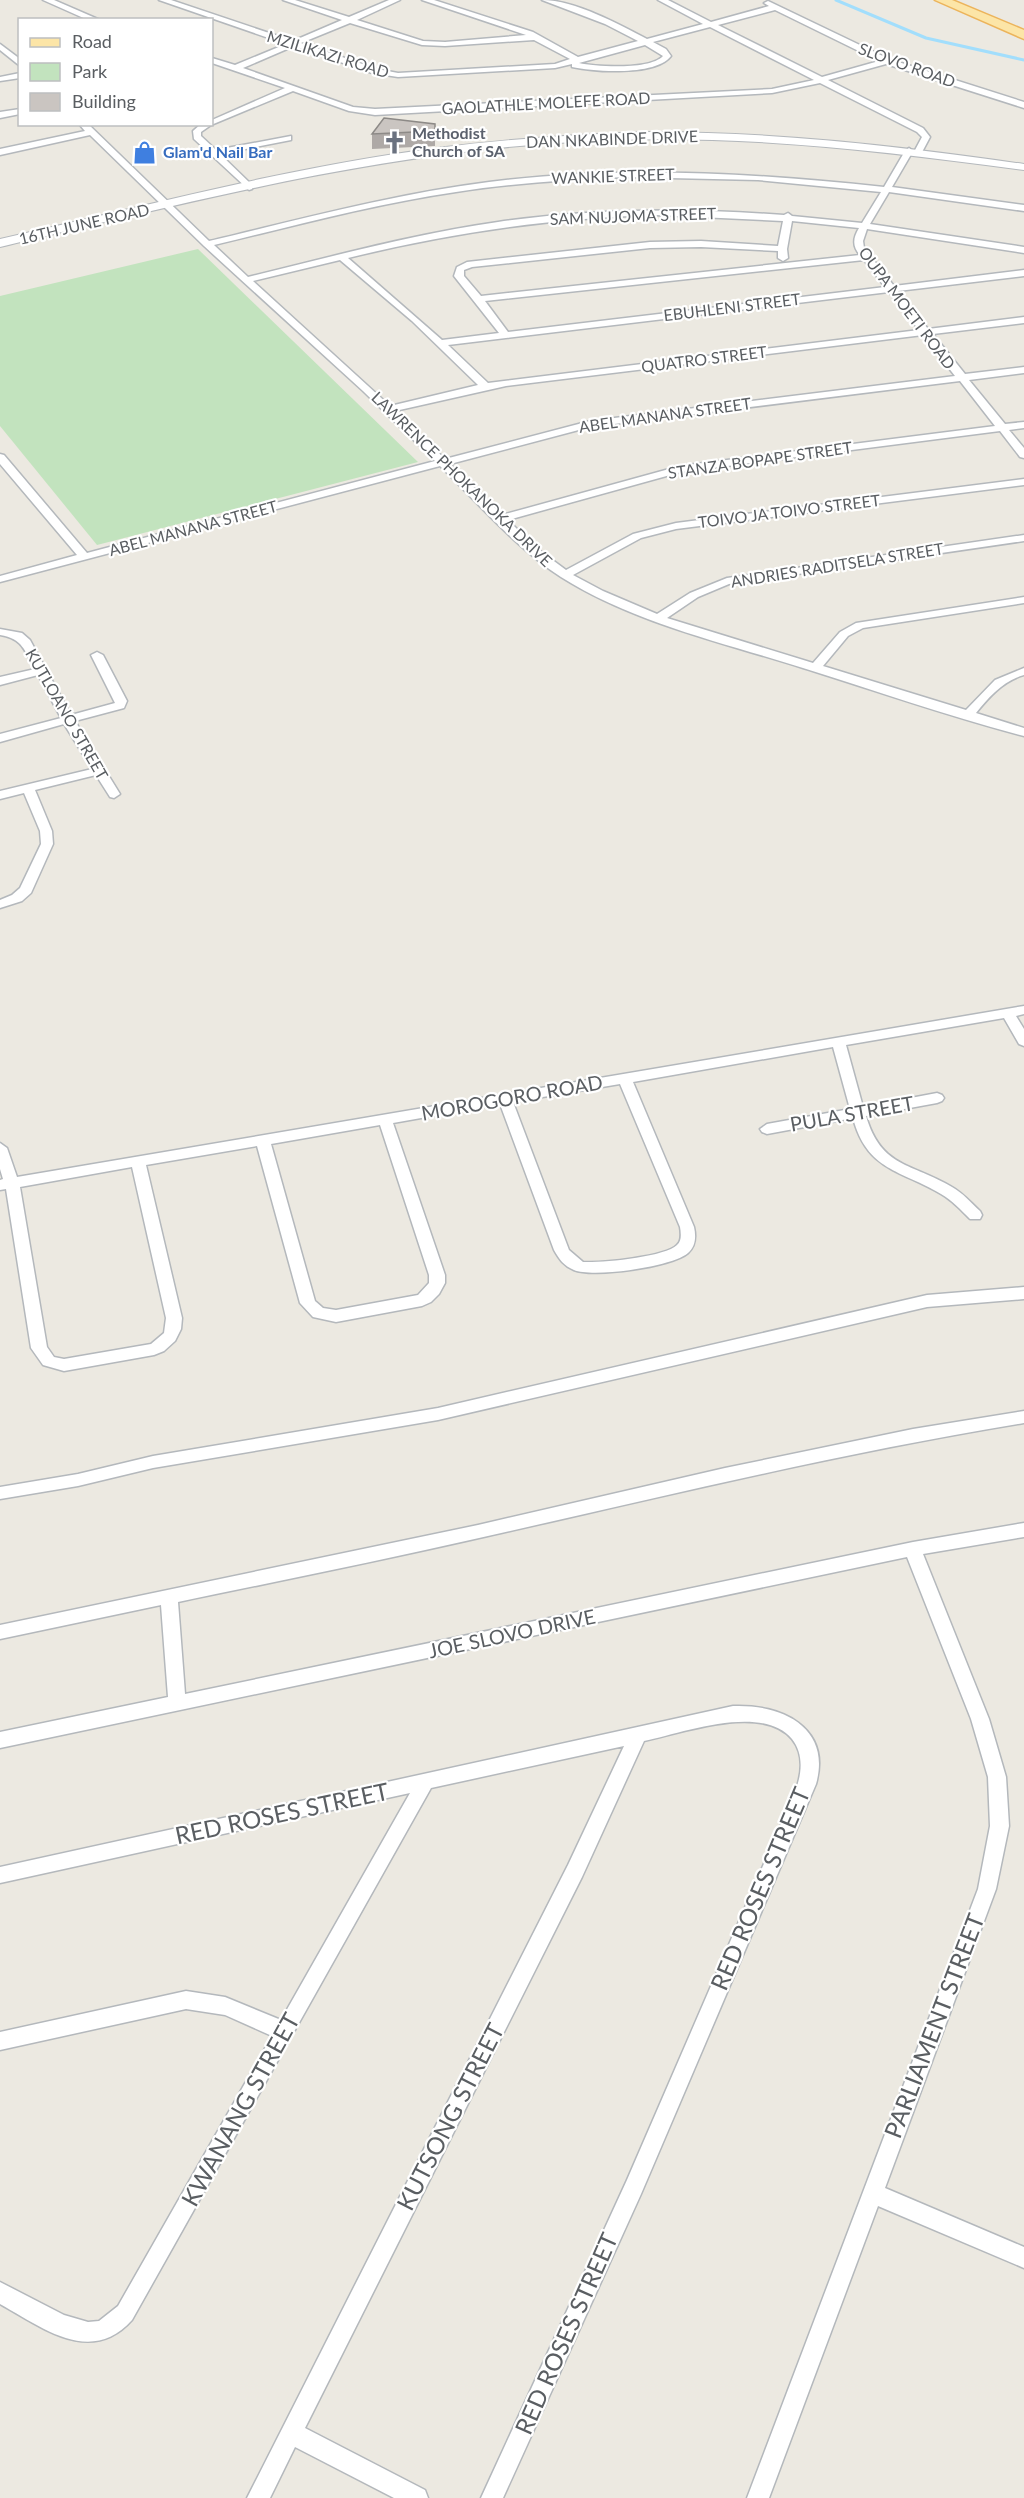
<svg xmlns="http://www.w3.org/2000/svg" width="1024" height="2498" font-family="Lato,sans-serif">
<rect width="100%" height="100%" fill="#ece9e1"/>
<!-- green -->
<polygon fill="#c2e3be" points="198,249 418,462 97,545 0,426 0,296"/>
<g fill="none" stroke-linecap="round" stroke-linejoin="round">
<!-- stream -->
<polyline stroke="#a2defc" stroke-width="3" points="836,0 926,38 1024,60"/>
<defs>
<g id="minor">
<polygon points="43,0 54,0 100,20 88,20"/>
<path d="M159,0H171L293,41L342,20L283,0H295L349,17L389,0H400L357,20L423,41L445,42L526,35L422,0H434L533,32L578,57L638,41L605,24L542,0C575,0 618,24 647,39L703,24L658,0H668L711,22L769,6L764,3L768,1L889,59L1024,102V108L886,64L828,80L923,128L930,137L921,154L918,155L914,152L922,137L917,132L820,83L772,93L375,115L349,111L293,91L211,125L201,132V136L216,150L291,136V140L220,154L252,185V189L249,190L194,139L193,131L201,124H212V120L285,88L212,63V58L235,65L286,44ZM775,10L879,61L822,77L718,25ZM350,23L422,45L445,46L534,40L570,59L555,64L398,73L377,69L301,43ZM710,27L814,80L772,89L375,109L353,107L243,68L294,46L372,73L398,77L555,68L572,64V67C595,72 656,76 671,56L666,49L653,42ZM645,45L663,56C650,70 597,67 579,63Z"/>
<polygon points="0,44 20,59 20,66 0,50"/>
<polygon points="20,73 20,78 0,81 0,77"/>
<polygon points="20,109 20,114 0,118 0,112"/>
<path d="M79,124H88L209,241C302,219 394,194 489,182C620,165 752,173 884,187L905,151L909,148L913,151L892,187L1024,205V211L889,192L870,224L1024,247V253L867,229L863,241L864,248L894,286L1024,270V276L898,291L928,329L1024,317V323L933,334L965,374L1024,367V373L969,380L1005,424L1024,422V428L1009,430L1024,448V458L1020,457L1000,431L681,472L508,520L535,547L566,570L633,534L676,523L1024,479V485L676,529L641,538L573,575L603,591L657,614L690,593L727,578L1024,535V541L729,584L698,597L667,618L813,663L840,632L856,623L1024,597V603L863,628L848,636L823,666L966,710L995,680L1024,668V675C1003,681 989,697 976,713L1024,728V736C950,717 874,690 803,668C721,642 634,623 561,577C516,548 479,504 440,466L0,582V576L77,555L0,464V454L4,455L87,553L435,461L363,391L204,246L90,135L0,155V149L85,131ZM625,177L758,180L881,192L862,223L792,216L788,213L784,215C689,208 592,208 498,222C413,234 331,257 248,277L214,245C294,226 374,204 456,192C512,183 568,180 625,177ZM656,215L783,221L778,246L701,241L650,242L467,262L457,267L454,276L499,333L442,340L348,258C450,233 551,218 656,215ZM792,221L859,228C853,238 852,246 860,255L481,296L464,276V270L472,267L650,248L701,247L778,251V258L783,261L788,258L787,249ZM340,260L412,321L478,385L390,406L253,281ZM864,260L885,287L508,332L485,301ZM889,292L919,330L488,383L448,345ZM923,335L955,376L590,421L445,459L395,411L506,386ZM960,381L995,426L680,466L502,515L450,464L590,427Z"/>
<path d="M0,629L22,633L30,640L71,715L115,703L91,655L97,652L103,655L127,701L124,708L75,721L120,794L114,798L110,797L96,775L35,790L52,831L53,844L31,893L22,901L0,908V900L12,895L20,888L41,844L40,831L24,793L0,799V791L92,769L64,724L0,742V734L61,718L38,675L0,685V677L35,669C24,650 23,639 0,635Z"/>
<path d="M1024,1006V1014L1016,1016L1024,1029V1046L1019,1044L1004,1018L846,1045L863,1107L937,1093L942,1095L944,1098L942,1101L937,1103L866,1116C881,1168 912,1163 952,1187C963,1193 971,1203 980,1211L982,1215L980,1219H970C961,1210 952,1200 941,1194C901,1170 867,1171 853,1118L767,1134L762,1132L760,1129L767,1124L850,1109L833,1047L633,1082L694,1227C696,1236 696,1246 688,1253C672,1267 593,1278 574,1270C564,1266 559,1259 554,1250L500,1104L393,1123L445,1275V1283L439,1294L431,1302L422,1306L336,1322L313,1317L300,1303L257,1146L146,1165L182,1318L181,1329L175,1341L164,1351L154,1355L64,1371L43,1365L31,1348L6,1189L0,1190V1180L3,1179L0,1169V1143L7,1148L17,1177ZM620,1084L680,1227C681,1233 682,1241 677,1245C665,1257 601,1263 583,1262L569,1250L513,1102ZM380,1125L429,1275V1283L418,1295L336,1310L323,1308L315,1301L271,1144ZM132,1167L166,1318L164,1333L151,1344L64,1359L54,1357L47,1347L20,1187Z"/>
<polygon points="1024,1287 1024,1299 927,1307 438,1420 153,1468 78,1486 0,1499 0,1487 78,1474 153,1456 438,1408 927,1295"/>
<path d="M1024,1411V1423C840,1453 661,1497 479,1538C379,1561 278,1581 178,1602L185,1694L913,1542L1024,1523V1537L923,1554L989,1719L1006,1777L1009,1826L996,1889L885,2188L1024,2247V2268L878,2206L769,2498H747L978,1889L990,1826L988,1777L971,1719L907,1557L0,1748V1732L168,1697L161,1605L0,1639V1625L478,1525L725,1468L913,1429Z"/>
<path d="M733,1706C781,1704 832,1727 816,1784L641,2194L503,2498H481L627,2180L795,1792C802,1774 804,1754 792,1739C762,1703 682,1733 644,1741L582,1877L305,2428L425,2490L428,2498H394L295,2447L270,2498H247L568,1865L624,1746L431,1788L132,2320C91,2366 43,2328 0,2304V2282L64,2315L88,2322L99,2321L118,2306L272,2036L225,2015L186,2009L0,2050V2032L186,1991L225,1997L281,2020L410,1793L0,1883V1867Z"/>
</g>
<path id="tertiary" d="M651,132C778,132 899,146 1024,164V170C874,150 725,132 573,142C378,153 189,202 0,247V239C145,206 290,167 437,148C508,139 579,134 651,132Z"/>
<polygon id="primary" points="935,0 952,0 1024,30 1024,39"/>
</defs>
<!-- minor casing -->
<use href="#minor" stroke="#b4b8bc" stroke-width="3"/>
<!-- tertiary casing -->
<use href="#tertiary" stroke="#b4b8bc" stroke-width="2"/>
<!-- primary casing -->
<use href="#primary" stroke="#ecb45b" stroke-width="3"/>
<!-- minor -->
<use href="#minor" fill="#fff" fill-rule="evenodd"/>
<!-- tertiary -->
<use href="#tertiary" fill="#fff" fill-rule="evenodd"/>
<!-- primary -->
<use href="#primary" fill="#fce5a7" fill-rule="evenodd"/>
</g>
<!-- wall -->
<polygon fill="#aea9a6" points="435,124 435,146 372,149 372,134"/>
<!-- building -->
<polygon fill="#cac5c1" stroke="#8d8a87" stroke-width="1.5" points="384,118 435,124 435,131 372,134"/>
<!-- icons -->
<defs>
<symbol id="church-bare" viewBox="-9 -9 18 18"><path d="M-1.2-6h2.4v3.5h3.3v2.4h-3.3V6h-2.4V-.1h-3.3v-2.4h3.3Z" fill="#6b7280" stroke="#fff" stroke-width="2.5" paint-order="stroke"/></symbol>
<symbol id="shop-bare" viewBox="-9 -9 18 18"><path d="M-5-2.5h2.3a2.7 3.5 0 0 1 5.4 0H5L5.5 6h-11ZM-1.5-2.5h3a1.5 2.3 0 0 0-3 0Z" fill="#3f7fe0" stroke="#fff" stroke-width="2.5" paint-order="stroke"/></symbol>
</defs>
<g fill-rule="evenodd">
<use href="#church-bare" x="378" y="126" width="33" height="33"/>
<use href="#shop-bare" x="128" y="136" width="33" height="33"/>
</g>
<g text-anchor="middle" stroke-width="4.5" stroke-linejoin="round" paint-order="stroke">
<!-- far-street labels -->
<g font-size="16" fill="#5a5e62" stroke="#fff">
<text transform="translate(328 54) rotate(17)" y="6">MZILIKAZI ROAD</text>
<text transform="translate(907 65) rotate(20)" y="6">SLOVO ROAD</text>
<text transform="translate(546 103) rotate(-3)" y="6">GAOLATHLE MOLEFE ROAD</text>
<text transform="translate(612 139) rotate(-2)" y="6">DAN NKABINDE DRIVE</text>
<text transform="translate(613 176) rotate(-2)" y="6">WANKIE STREET</text>
<text transform="translate(633 216) rotate(-2)" y="6">SAM NUJOMA STREET</text>
<text transform="translate(84 224) rotate(-13)" y="6">16TH JUNE ROAD</text>
<text transform="translate(732 307) rotate(-7)" y="6">EBUHLENI STREET</text>
<text transform="translate(907 308) rotate(53)" y="6">OUPA MOETI ROAD</text>
<text transform="translate(704 359) rotate(-7)" y="6">QUATRO STREET</text>
<text transform="translate(665 415) rotate(-8)" y="6">ABEL MANANA STREET</text>
<text transform="translate(760 460) rotate(-8)" y="6">STANZA BOPAPE STREET</text>
<text transform="translate(462 479) rotate(44)" y="6">LAWRENCE PHOKANOKA DRIVE</text>
<text transform="translate(789 511) rotate(-7)" y="6">TOIVO JA TOIVO STREET</text>
<text transform="translate(193 528) rotate(-15)" y="6">ABEL MANANA STREET</text>
<text transform="translate(837 565) rotate(-9)" y="6">ANDRIES RADITSELA STREET</text>
<text transform="translate(67 714) rotate(60)" y="6">KUTLOANO STREET</text>
</g>
<!-- far-worship labels -->
<g font-size="16" font-weight="bold" fill="#5b616d" stroke="#fff" text-anchor="start">
<text x="412" y="139">Methodist<tspan x="412" dy="18">Church of SA</tspan></text>
</g>
<!-- far-shop labels -->
<g font-size="16" font-weight="bold" fill="#366cbe" stroke="#fff" text-anchor="start">
<text x="163" y="158">Glam'd Nail Bar</text>
</g>
<!-- street labels -->
<g font-size="20" fill="#5a5e62" stroke="#fff">
<text transform="translate(512 1098) rotate(-10)" y="7">MOROGORO ROAD</text>
<text transform="translate(852 1114) rotate(-10)" y="7">PULA STREET</text>
<text transform="translate(512 1634) rotate(-12)" y="7">JOE SLOVO DRIVE</text>
</g>
<!-- near-street labels -->
<g font-size="24" fill="#5a5e62" stroke="#fff">
<text transform="translate(282 1814) rotate(-12)" y="8">RED ROSES STREET</text>
<text transform="translate(761 1889) rotate(-67)" y="8">RED ROSES STREET</text>
<text transform="translate(935 2026) rotate(-69)" y="8">PARLIAMENT STREET</text>
<text transform="translate(241 2110) rotate(-61)" y="8">KWANANG STREET</text>
<text transform="translate(451 2117) rotate(-63)" y="8">KUTSONG STREET</text>
<text transform="translate(567 2334) rotate(-66)" y="8">RED ROSES STREET</text>
</g>
</g>
<!-- legend -->
<rect x="18" y="18" width="195" height="108" fill="#ffffff" stroke="#bdbfc0" stroke-width="1.5"/>
<rect x="30" y="38" width="30" height="9" fill="#fce5a7" stroke="#bdbfc0" stroke-width="1.5"/>
<text x="72" y="48" font-size="18" fill="#5a5e62">Road</text>
<rect x="30" y="63" width="30" height="18" fill="#c2e3be" stroke="#bdbfc0" stroke-width="1.5"/>
<text x="72" y="78" font-size="18" fill="#5a5e62">Park</text>
<rect x="30" y="93" width="30" height="18" fill="#cac5c1" stroke="#bdbfc0" stroke-width="1.5"/>
<text x="72" y="108" font-size="18" fill="#5a5e62">Building</text>
</svg>
